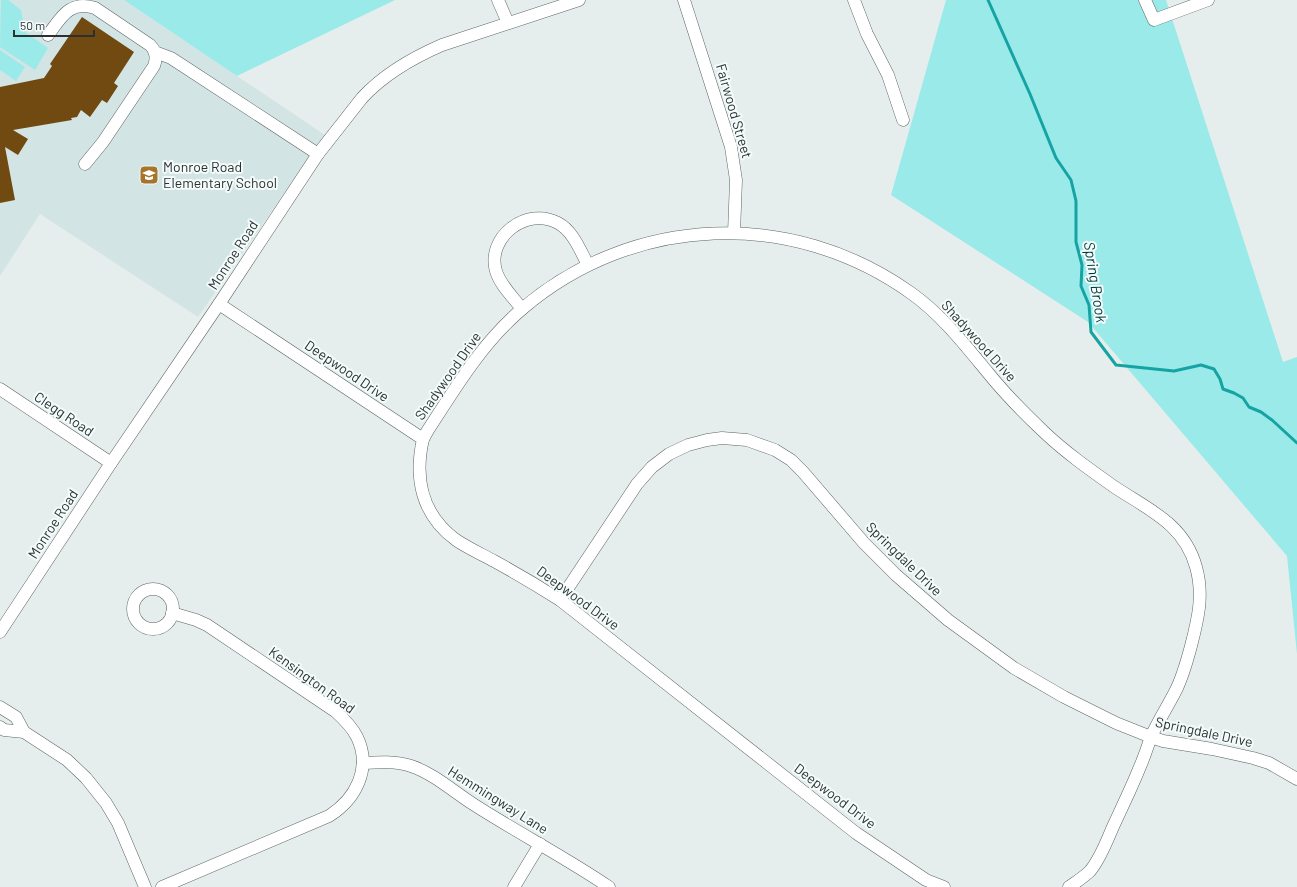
<svg xmlns="http://www.w3.org/2000/svg" width="1297" height="887" font-family="Barlow,sans-serif">
<rect width="100%" height="100%" fill="#e6eeed"/>
<!-- built -->
<polygon fill="#d3e4e4" points="0,0 124,0 325,135 198,317 40,214 0,276"/>
<!-- green -->
<g fill="#9aeae9">
<polygon points="1,0 8,0 21,10 25,32 48,48 35,70 0,47"/>
<polygon points="124,0 395,0 237,76"/>
<polygon points="946,0 1166,0 1283,362 1297,357 1297,654 1287,556 1088,322 891,195"/>
<polygon points="0,50 25,67 16,81 0,70"/>
</g>
<g fill="none" stroke-linecap="round" stroke-linejoin="round">
<!-- stream -->
<polyline stroke="#15a3a3" stroke-width="3" points="988,0 1030,94 1056,158 1071,180 1076,201 1076,242 1082,265 1081,286 1089,305 1091,332 1116,365 1174,371 1201,365 1214,369 1220,379 1223,389 1234,393 1243,398 1249,407 1261,412 1272,420 1297,443"/>
</g>
<!-- building -->
<polygon fill="#704a10" points="82,17 134,52 114,83 118,86 107,103 102,100 90,117 81,110 77,117 71,118 72,120 13,130 28,139 18,155 5,147 15,200 0,203 0,87 44,78 52,66 50,64"/>
<g fill="none" stroke-linecap="round" stroke-linejoin="round">
<defs>
<g id="minor">
<polyline points="498,0 508,23"/>
<polyline points="684,0 731,147 736,180 734,233"/>
<polyline points="854,0 867,34 888,75 903,120"/>
<polyline points="1145,0 1154,20 1208,0"/>
<path d="M48,35C61,18 69,0 95,8L150,45C156,51 157,58 154,66L103,142L85,164"/>
<polyline points="155,52 171,58 318,154"/>
<path d="M219,304L423,439C414,479 422,515 456,540C468,548 481,554 494,561C516,573 538,586 560,600L856,833L926,880L944,887"/>
<path d="M522,309C513,297 500,285 496,271C486,237 527,206 558,223C573,231 580,250 588,265"/>
<polyline points="0,389 111,463"/>
<path d="M423,439L428,430C456,387 482,343 522,309C633,214 792,208 911,293C942,315 965,345 989,374C1006,395 1025,414 1044,432C1065,452 1089,469 1113,486C1147,509 1184,523 1196,567C1204,595 1198,619 1191,646C1187,661 1183,676 1176,690C1168,706 1158,721 1151,737C1147,748 1144,758 1139,769C1131,789 1121,809 1112,829C1106,843 1100,859 1090,871C1084,877 1076,882 1069,887"/>
<circle cx="153" cy="609" r="20"/>
<polyline points="560,600 637,484 652,467 669,454 688,445 707,440 722,438 747,440 775,450 791,460 803,472 864,543 896,575 948,620 1014,668 1064,697 1116,723 1151,737 1163,741 1212,749 1253,758 1269,763 1297,779"/>
<path d="M0,632L111,463L219,304L318,154L362,98C384,74 412,58 442,45L579,0"/>
<polyline points="0,707 16,717 24,732"/>
<polyline points="0,727 4,730 24,732 67,760 86,778 106,803 118,823 145,887"/>
<path d="M363,763C379,762 396,761 411,766C433,773 454,792 473,804C518,833 565,857 609,887"/>
<path d="M162,887L329,816C356,799 372,768 357,737C352,727 344,719 335,711L207,625L196,620L172,613"/>
<polyline points="514,887 540,844"/>
</g>
</defs>
<!-- minor casing -->
<use href="#minor" stroke="#5d6464" stroke-width="13"/>
<!-- minor -->
<use href="#minor" stroke="#fff" stroke-width="12"/>
</g>
<!-- icons -->
<defs>
<symbol id="school-square" viewBox="-11 -11 22 22"><rect x="-9" y="-9" width="18" height="18" rx="4" fill="#a6742a" stroke="#f3fbfb"/><path d="M0-5L7-2L0 1L-7-2ZM-4 1L0 2.5L4 1V4Q0 6-4 4Z" fill="#fff"/></symbol>
</defs>
<g fill-rule="evenodd">
<use href="#school-square" x="138" y="164" width="22" height="22"/>
</g>
<g text-anchor="middle" stroke-width="4" stroke-linejoin="round" paint-order="stroke">
<!-- street labels -->
<g font-size="14" fill="#2d3030" stroke="#f3fbfb">
<text transform="translate(734 111) rotate(74)" y="5">Fairwood Street</text>
<text transform="translate(233 255) rotate(-57)" y="5">Monroe Road</text>
<text transform="translate(979 341) rotate(48)" y="5">Shadywood Drive</text>
<text transform="translate(347 371) rotate(34)" y="5">Deepwood Drive</text>
<text transform="translate(448 376) rotate(-55)" y="5">Shadywood Drive</text>
<text transform="translate(64 414) rotate(34)" y="5">Clegg Road</text>
<text transform="translate(53 524) rotate(-57)" y="5">Monroe Road</text>
<text transform="translate(904 559) rotate(44)" y="5">Springdale Drive</text>
<text transform="translate(578 598) rotate(36)" y="5">Deepwood Drive</text>
<text transform="translate(312 680) rotate(36)" y="5">Kensington Road</text>
<text transform="translate(1204 732) rotate(12)" y="5">Springdale Drive</text>
<text transform="translate(835 796) rotate(37)" y="5">Deepwood Drive</text>
<text transform="translate(498 800) rotate(32)" y="5">Hemmingway Lane</text>
</g>
<!-- poi labels -->
<g font-size="14" fill="#2d3030" stroke="#f3fbfb" text-anchor="start">
<text x="163" y="172">Monroe Road<tspan x="163" dy="16">Elementary School</tspan></text>
</g>
<!-- water labels -->
<g font-size="15" font-style="italic" fill="#003c3c" stroke="#f3fbfb">
<text transform="translate(1095 282) rotate(81)" y="5">Spring Brook</text>
</g>
</g>
<!-- scale -->
<path d="M14 30v6h80v-6" fill="none" stroke="#2d3030" stroke-width="2"/>
<text x="20" y="30" font-size="12" fill="#2d3030" stroke="#f3fbfb" stroke-width="3" paint-order="stroke">50 m</text>
</svg>
